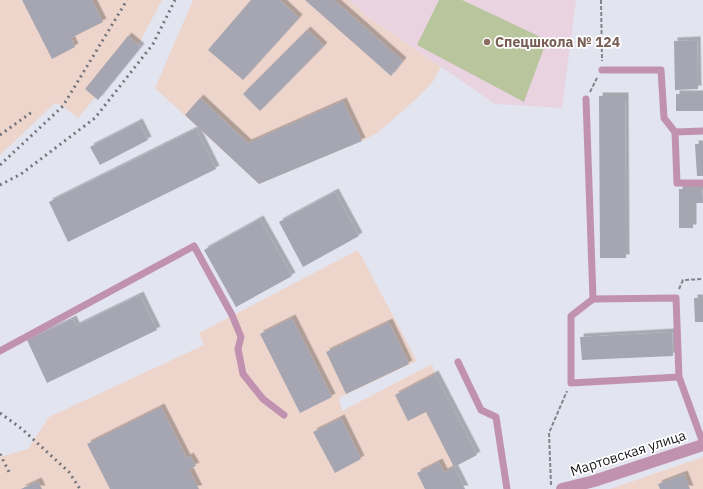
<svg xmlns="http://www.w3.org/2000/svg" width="703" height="489" font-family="'IBM Plex Sans',sans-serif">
<defs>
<filter id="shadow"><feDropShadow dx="3.5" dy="-3.5" stdDeviation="0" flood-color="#0004"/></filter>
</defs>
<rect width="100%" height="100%" fill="#e2e4ef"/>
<!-- industrial -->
<g fill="#edd5cc">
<polygon points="0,0 162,0 135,51 78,118 63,106 55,103 0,155"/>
<polygon points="193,0 349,0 367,16 441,67 432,83 414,101 377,133 362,141 259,184 155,88"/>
<polygon points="358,250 417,361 339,398 342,411 432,364 435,374 477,455 454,467 465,489 0,489 0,457 28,449 49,417 204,345 199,333"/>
<polygon points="703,457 703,489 610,489"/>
</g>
<!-- education -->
<polygon fill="#e9d3e1" points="349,0 576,0 562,108 495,104 367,16"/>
<!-- green -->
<polygon fill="#b8c59d" points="439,0 462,0 547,40 524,102 417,45"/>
<!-- building -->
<g fill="#a5a6b1" filter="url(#shadow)">
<polygon points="22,0 92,0 103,22 71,38 75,47 52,59"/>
<polygon points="251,0 280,0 299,18 243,80 208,50"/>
<polygon points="305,0 334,0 403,61 391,76"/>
<polygon points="307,30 324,46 260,111 243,94"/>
<polygon points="128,36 141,47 98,100 85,89"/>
<polygon points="697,40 698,89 675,90 674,41"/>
<rect x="676" y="94" width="27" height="17"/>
<polygon points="599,96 625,96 626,258 600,258"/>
<polygon points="200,98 248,143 343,101 362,141 259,184 185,115"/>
<polygon points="139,122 148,140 100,165 90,147"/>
<polygon points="196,129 216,169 68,242 49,202"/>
<polygon points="695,144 703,144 703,176 697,176"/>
<polygon points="679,189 702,189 703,203 693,203 693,228 679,228"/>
<polygon points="335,192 359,236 303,267 279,222"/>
<polygon points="260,219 292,276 236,307 204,250"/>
<polygon points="140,295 157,330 47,383 27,340 73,319 76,326"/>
<polygon points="694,298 703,298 703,322 695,322"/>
<polygon points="292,318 332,397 300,413 260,334"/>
<polygon points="389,322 409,364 346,394 326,352"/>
<polygon points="672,332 673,356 582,360 580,337"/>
<polygon points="435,374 477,455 454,467 426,412 408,421 395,395"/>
<polygon points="161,407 187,458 190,456 196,466 189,469 199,489 110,489 87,444"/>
<polygon points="341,418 361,459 335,473 313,432"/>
<polygon points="439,462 444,472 454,467 465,489 425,489 417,473"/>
<polygon points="684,474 690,489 660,489 658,484"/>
<polygon points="38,481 42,489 21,489"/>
</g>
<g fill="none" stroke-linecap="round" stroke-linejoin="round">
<!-- path -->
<g stroke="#83848c" stroke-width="2" stroke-dasharray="4 2" stroke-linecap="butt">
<polyline points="601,0 602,61"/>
<polyline points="590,92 597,78"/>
<polyline points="679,289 683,280 703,279"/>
<polyline points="551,485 549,433 567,391"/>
</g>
<!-- lane -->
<g stroke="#c192af" stroke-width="7">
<polyline points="602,70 661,70 664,118 675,132 677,183 703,183"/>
<polyline points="586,99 593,299"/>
<polyline points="675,132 703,131"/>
<polyline points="0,351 194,246 232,315 241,337 238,349 243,374 263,399 284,415"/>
<polyline points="458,362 481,410 496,417 507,489"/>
<polyline points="679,377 571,383 571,316 593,299 676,298 679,377 703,443"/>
</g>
<!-- street -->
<polyline stroke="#c192af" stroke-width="12" points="562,489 594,481 703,445"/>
<!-- rail -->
<g stroke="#74757c" stroke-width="3" stroke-dasharray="2 4" stroke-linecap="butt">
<polyline points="0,135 32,112"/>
<polyline points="0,165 63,106 127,0"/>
<polyline points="0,185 21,174 95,118 153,44 175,0"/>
<polyline points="0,413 22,429 69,472 80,489"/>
<polyline points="0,454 9,472"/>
</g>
</g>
<!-- markers -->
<circle fill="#8d6e63" stroke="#fff" stroke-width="1.5" cx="487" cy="42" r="4"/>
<g text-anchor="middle" stroke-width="3.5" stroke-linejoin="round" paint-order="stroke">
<!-- education labels -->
<g font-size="14" font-weight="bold" fill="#785e54" stroke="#fff" text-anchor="start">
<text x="495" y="47">Спецшкола № 124</text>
</g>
<!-- street labels -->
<g font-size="14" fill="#1a1a1e" stroke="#fff">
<text transform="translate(628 453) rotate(-18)" y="5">Мартовская улица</text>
</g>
</g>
</svg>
